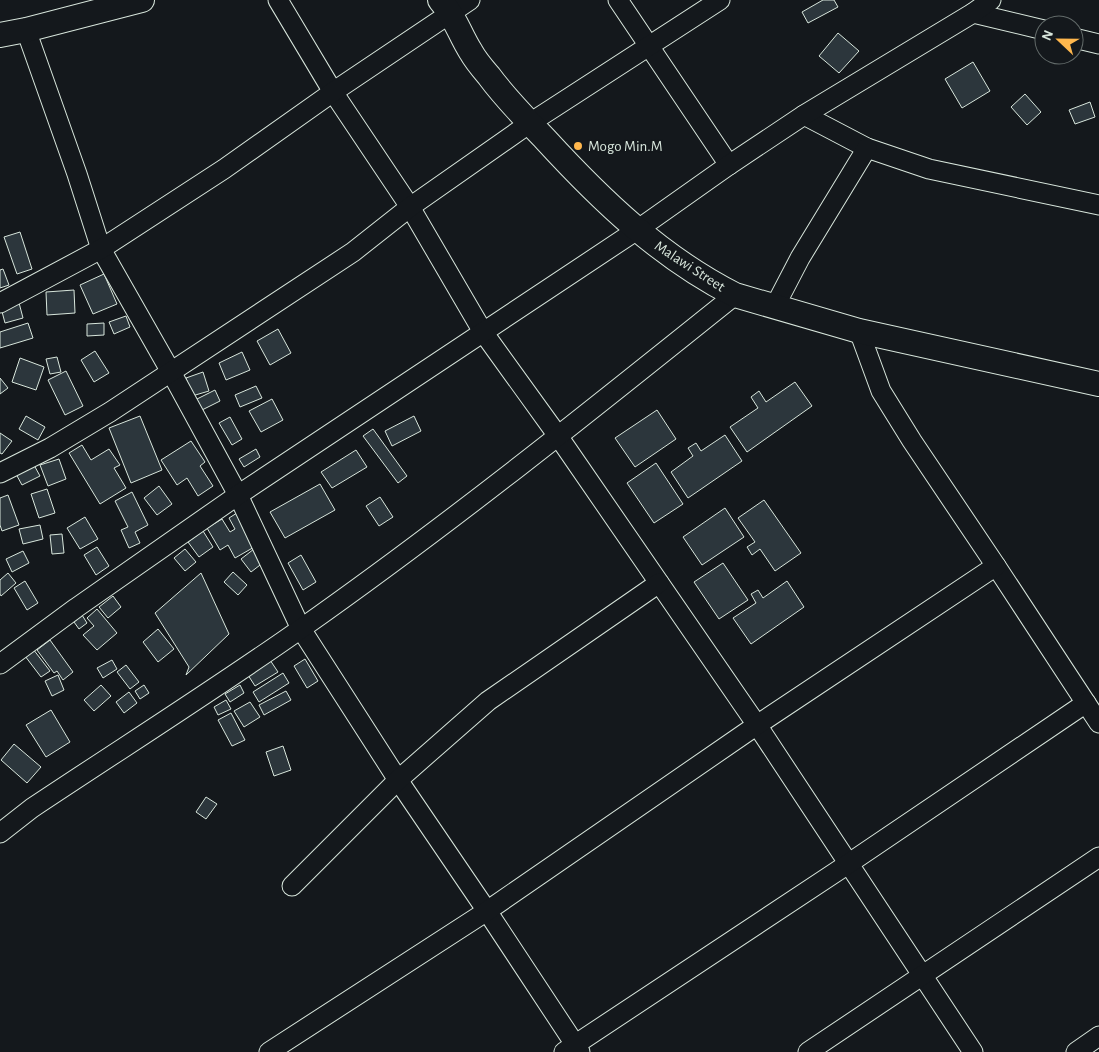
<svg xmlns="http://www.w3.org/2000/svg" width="1099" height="1052" font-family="'Alegreya Sans',sans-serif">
<rect width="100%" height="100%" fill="#14181c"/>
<!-- building -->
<g fill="#2c363c" stroke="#d8e6dc">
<polygon points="823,0 834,0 838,7 808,23 802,12"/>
<polygon points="838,33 859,51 839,73 819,56"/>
<polygon points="973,62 990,91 962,108 945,79"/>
<polygon points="1025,94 1041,112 1027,125 1011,107"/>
<polygon points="1090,102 1095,117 1075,124 1069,110"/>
<polygon points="20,232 32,269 17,274 4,237"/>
<polygon points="3,269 9,285 0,288 0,270"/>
<polygon points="104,274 117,304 93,314 80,285"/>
<polygon points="74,290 75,313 47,315 46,292"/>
<polygon points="18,299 23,318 5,323 0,304"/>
<polygon points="126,316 130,327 114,334 109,322"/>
<polygon points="28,323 33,338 0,348 0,332"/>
<polygon points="104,323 104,335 87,336 87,324"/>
<polygon points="278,329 291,353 270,365 257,341"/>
<polygon points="95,351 109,373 94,382 81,360"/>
<polygon points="242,352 250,370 226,380 219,363"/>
<polygon points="57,357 61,372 50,374 46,359"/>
<polygon points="20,358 44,367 36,390 12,382"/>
<polygon points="66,371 83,406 65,415 48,380"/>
<polygon points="203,372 209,391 192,396 186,378"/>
<polygon points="0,378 8,388 0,394"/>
<polygon points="795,382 812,406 747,452 730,427 758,408 751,397 759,391 766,402"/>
<polygon points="256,386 262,398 240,407 235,395"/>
<polygon points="215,390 220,401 200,411 195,400"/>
<polygon points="272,399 283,420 261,432 249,411"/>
<polygon points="657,410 676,439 635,467 615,438"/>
<polygon points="26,416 45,427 38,440 19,429"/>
<polygon points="140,416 162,470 131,483 109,428"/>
<polygon points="414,416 421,431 392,446 385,431"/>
<polygon points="230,417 242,439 232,445 219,423"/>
<polygon points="373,429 407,476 398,483 363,436"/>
<polygon points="0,433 12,441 2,454 0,453"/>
<polygon points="725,435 742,461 688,498 671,472 693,456 688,448 696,443 701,451"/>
<polygon points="191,441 205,462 200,466 213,486 198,496 187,478 177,485 161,460"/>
<polygon points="82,445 91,460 109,449 120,465 114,468 126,488 100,504 69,453"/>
<polygon points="256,449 260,457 244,467 239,459"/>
<polygon points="356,450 367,467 332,488 321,472"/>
<polygon points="59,459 66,479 48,486 40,465"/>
<polygon points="656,463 683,504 654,523 627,483"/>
<polygon points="34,465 40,476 22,485 16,474"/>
<polygon points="320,484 335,510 285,538 270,512"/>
<polygon points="159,486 172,504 157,515 144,498"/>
<polygon points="47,489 55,513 39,518 31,494"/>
<polygon points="132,492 148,525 135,532 140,543 129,548 121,530 128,527 115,501"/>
<polygon points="8,495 19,525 2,531 0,525 0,498"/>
<polygon points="380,497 393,517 379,526 366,506"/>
<polygon points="764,500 801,553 775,571 760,549 752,555 747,547 755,542 738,518"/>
<polygon points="725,508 744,537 702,565 683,537"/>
<polygon points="237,513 256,546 235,558 228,545 220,550 207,528 222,519 230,532 235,529 229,518"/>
<polygon points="85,517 98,539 80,549 67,528"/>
<polygon points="40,525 43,539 23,544 19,529"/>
<polygon points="203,531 213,547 199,557 188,542"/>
<polygon points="62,534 64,553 52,554 50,535"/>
<polygon points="97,547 109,566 96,575 84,555"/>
<polygon points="185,549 196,562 185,571 174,558"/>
<polygon points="254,549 264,562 251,572 241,559"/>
<polygon points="23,551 29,563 12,572 6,559"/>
<polygon points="301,555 316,582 303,590 288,563"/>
<polygon points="723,563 748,600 719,619 694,582"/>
<polygon points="233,572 247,585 238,595 224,582"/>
<polygon points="8,573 16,583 1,596 0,594 0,580"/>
<polygon points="201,573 229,634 186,675 189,667 155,613"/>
<polygon points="25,581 38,603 27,610 14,588"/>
<polygon points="787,581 804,607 751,644 733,618 756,603 751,594 758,590 763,598"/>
<polygon points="113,596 121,607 108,618 99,607"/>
<polygon points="97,609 117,633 97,650 83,635 94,626 87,618"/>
<polygon points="82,615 87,623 79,629 74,622"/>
<polygon points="158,629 174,649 158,662 143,642"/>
<polygon points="50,640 73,672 63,680 57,671 54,673 37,650"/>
<polygon points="33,649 50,671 41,677 25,656"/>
<polygon points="305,659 318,681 307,688 294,666"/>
<polygon points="112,660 117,669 103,678 97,668"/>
<polygon points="270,660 278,672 255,686 248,675"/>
<polygon points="126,665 139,682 130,689 117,672"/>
<polygon points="283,673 289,683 259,702 253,692"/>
<polygon points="58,675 64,690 52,696 45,681"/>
<polygon points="101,685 111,696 94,711 84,700"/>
<polygon points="144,685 149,693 140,699 135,691"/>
<polygon points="240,685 244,693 230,702 225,694"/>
<polygon points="286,691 291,700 264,715 259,705"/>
<polygon points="129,692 137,703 124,713 116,702"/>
<polygon points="226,700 231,709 218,715 214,707"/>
<polygon points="250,702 260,717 244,727 234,711"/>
<polygon points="51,710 70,742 46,757 26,725"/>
<polygon points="231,713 245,740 232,746 218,720"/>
<polygon points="14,744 41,767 27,783 1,760"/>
<polygon points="283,746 291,770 274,776 266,752"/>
<polygon points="206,797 217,804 206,819 196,812"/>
</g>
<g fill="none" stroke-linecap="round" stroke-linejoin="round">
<defs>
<g id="minor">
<polyline points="278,0 333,92 410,207 483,332 558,436 757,725 973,1052"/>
<polyline points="618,0 729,165"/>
<polyline points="973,13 1044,30"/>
<polyline points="26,30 77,174 101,249 171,372 238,495 301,629 398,780 487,911 580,1052"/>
<polyline points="1074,38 1099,44"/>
<polyline points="804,115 867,148 929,169 1099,205"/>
<polyline points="0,303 101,249 224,169 333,92 470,0"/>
<polyline points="775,306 800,258 867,148"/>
<polyline points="859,331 881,391 912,441 996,566 1099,723"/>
<polyline points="0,473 50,448 110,412 353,252 410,207 530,123 720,0"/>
<polyline points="0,664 76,608 238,495 637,230 729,165 804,115 973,13 991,0"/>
<path d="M0,833L32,808C122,748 214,690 302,628C451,523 593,409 735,295"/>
<polyline points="292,886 398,780 488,701 659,583"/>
<polyline points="269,1052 487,911 757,725 996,566"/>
<polyline points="564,1052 848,864 1086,703"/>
<polyline points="808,1052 1099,857"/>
<polyline points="1076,1052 1099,1036"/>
</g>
<g id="tertiary">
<path d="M440,0C456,18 459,33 471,52C476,61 483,69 489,76C506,99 526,119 545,139C601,200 660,257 735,295L859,331L1099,384"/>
<polyline points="0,35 26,30 142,0"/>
</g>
</defs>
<!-- minor casing -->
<use href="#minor" stroke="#d8e6dc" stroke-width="21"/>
<!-- tertiary casing -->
<use href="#tertiary" stroke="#d8e6dc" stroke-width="26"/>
<!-- minor -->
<use href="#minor" stroke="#14181c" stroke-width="19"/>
<!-- tertiary -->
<use href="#tertiary" stroke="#14181c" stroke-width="24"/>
</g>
<!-- markers -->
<circle fill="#ffb74d" stroke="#14181c" stroke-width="2" cx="578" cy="146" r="5"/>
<g text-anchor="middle" stroke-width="4" stroke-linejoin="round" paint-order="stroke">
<!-- poi labels -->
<g font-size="15" fill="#d8e6dc" stroke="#14181c" text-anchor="start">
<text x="588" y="151">Mogo Min.M</text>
</g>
<!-- street labels -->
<g font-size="15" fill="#d8e6dc" stroke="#14181c">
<text transform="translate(690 266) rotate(33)" y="5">Malawi Street</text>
</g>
</g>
<!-- north arrow -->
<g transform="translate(1059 40) rotate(292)"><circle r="24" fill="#14181c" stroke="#626a69"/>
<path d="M0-4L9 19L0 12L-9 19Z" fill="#ffb74d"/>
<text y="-8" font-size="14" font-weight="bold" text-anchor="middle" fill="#d8e6dc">N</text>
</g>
</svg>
